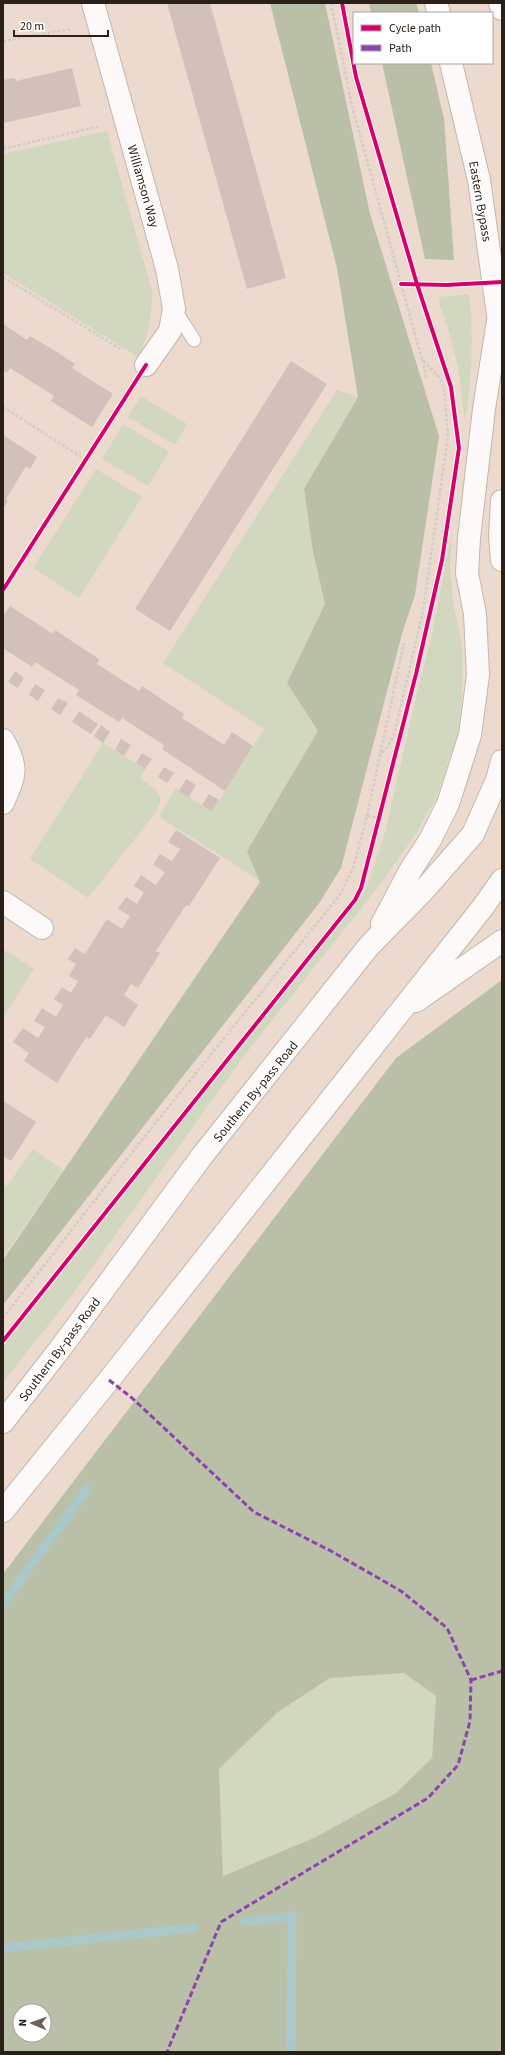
<svg xmlns="http://www.w3.org/2000/svg" width="505" height="2055" font-family="'Source Sans 3',sans-serif">
<rect width="100%" height="100%" fill="#ebdacd"/>
<!-- green -->
<g fill="#d2d8bf">
<path d="M107,131L152,291C152,314 149,336 138,357L3,273V154Z"/>
<path d="M469,294C474,336 472,378 465,420L458,367L447,324L440,307L439,297Z"/>
<polygon points="337,390 358,397 304,489 313,552 325,604 287,683 318,731 247,851 260,881 161,818 160,814 176,788 212,812 264,729 163,663"/>
<polygon points="141,396 187,424 175,445 128,417"/>
<polygon points="123,424 169,452 148,486 102,459"/>
<polygon points="96,469 142,497 79,598 33,568"/>
<polygon points="452,531 450,568 453,600 463,653 462,698 459,731 436,798 417,832 382,882 243,1057 73,1294 3,1382 3,1346 81,1249 198,1099 333,933 367,887 385,833 417,693 432,634"/>
<path d="M103,743L145,769L140,778C158,791 168,796 152,817L88,898L30,859Z"/>
<polygon points="3,949 34,969 3,1018"/>
<polygon points="33,1149 64,1171 3,1257 3,1183 7,1186"/>
<polygon points="404,1673 436,1696 432,1758 396,1793 316,1837 223,1876 219,1769 278,1712 330,1678"/>
</g>
<!-- forest -->
<g fill="#babfa7" fill-rule="evenodd">
<polygon points="270,3 325,3 370,214 439,436 415,595 403,630 341,868 320,902 3,1305 3,1260 260,882 247,851 318,731 287,683 325,604 313,552 304,489 358,397 337,268"/>
<polygon points="369,3 416,3 419,13 371,13"/>
<polygon points="382,63 431,63 444,119 454,260 425,259"/>
<path d="M502,980V2052H3V1574L396,1058ZM404,1673L436,1696L432,1758L396,1793L316,1837L223,1876L219,1769L278,1712L330,1678ZM20,2011H44V2035H20Z"/>
</g>
<g fill="none" stroke-linecap="round" stroke-linejoin="round">
<!-- stream -->
<g stroke="#aac8ca" stroke-width="9">
<polyline points="3,1604 87,1489"/>
<polyline points="245,1922 292,1916 291,2052"/>
<polyline points="3,1948 194,1928"/>
</g>
</g>
<!-- building -->
<g fill="#d1c1ba">
<polygon points="167,3 210,3 286,278 247,289"/>
<polygon points="72,68 81,106 3,123 3,80 15,78 16,81"/>
<polygon points="3,324 27,340 30,336 52,349 75,364 72,368 113,394 92,427 51,401 54,396 10,368 7,373 3,370"/>
<polygon points="291,361 327,384 170,631 135,609"/>
<polygon points="3,435 37,457 30,469 26,466 6,499 8,500 3,509"/>
<polygon points="10,606 53,634 55,630 99,659 97,664 139,691 142,686 184,714 182,718 224,745 232,732 253,746 225,791 162,749 164,745 122,718 119,722 76,695 79,690 35,662 32,667 3,648 3,616"/>
<polygon points="15,671 24,678 18,688 8,682"/>
<polygon points="35,684 45,690 38,701 29,695"/>
<polygon points="58,698 68,703 60,715 51,709"/>
<polygon points="79,711 98,724 91,734 72,722"/>
<polygon points="101,725 110,732 103,743 94,736"/>
<polygon points="121,739 131,745 124,756 115,750"/>
<polygon points="142,753 152,759 145,769 136,763"/>
<polygon points="164,767 174,773 167,783 158,777"/>
<polygon points="186,779 196,785 189,797 179,791"/>
<polygon points="209,794 219,800 212,812 202,805"/>
<polygon points="176,830 220,858 189,906 186,905 156,951 160,953 138,988 131,984 124,995 138,1005 124,1027 106,1015 90,1039 86,1037 57,1083 24,1061 29,1053 13,1042 23,1028 38,1038 45,1027 34,1021 42,1008 56,1017 63,1005 54,999 62,987 71,993 78,981 69,976 76,964 68,959 75,948 85,954 107,919 122,929 130,916 118,909 126,897 137,904 144,892 134,886 141,875 156,885 165,872 153,865 160,854 172,861 180,849 168,842"/>
<polygon points="3,1101 36,1122 11,1161 3,1156"/>
</g>
<g fill="none" stroke-linecap="round" stroke-linejoin="round">
<defs>
<polyline id="service" points="174,309 194,340"/>
<g id="minor">
<polyline points="93,3 167,269 174,309 170,331 146,365"/>
<path d="M3,740C19,768 15,775 3,803"/>
<polyline points="3,902 42,928"/>
</g>
<g id="trunk">
<polyline points="436,3 439,13"/>
<polyline points="500,3 502,9"/>
<polyline points="451,63 479,180 501,335"/>
<polyline points="502,501 500,536 502,560"/>
<polyline points="382,924 410,871 430,840 448,804 470,735 478,675 475,614 467,573 469,538 484,409 498,321"/>
<polyline points="416,1001 502,941"/>
<polyline points="3,1422 60,1349 202,1156 369,946 423,891 473,834 497,780 502,761"/>
<polyline points="3,1511 109,1380 483,907 502,880"/>
</g>
</defs>
<!-- service casing -->
<use href="#service" stroke="#c4b7ac" stroke-width="15"/>
<!-- minor casing -->
<use href="#minor" stroke="#c4b7ac" stroke-width="24"/>
<!-- trunk casing -->
<use href="#trunk" stroke="#c4b7ac" stroke-width="24"/>
<!-- path -->
<g stroke="#d2cdca" stroke-width="2.5" stroke-dasharray="3 2" stroke-linecap="butt">
<polyline points="331,3 352,106 418,345 422,359 440,378 444,389 448,435 446,450 423,611 394,735 388,746 379,756"/>
<polyline points="3,41 71,29"/>
<polyline points="3,149 100,126"/>
<polyline points="3,277 122,350"/>
<polyline points="423,360 426,378"/>
<polyline points="3,407 86,460"/>
<polyline points="367,816 404,643"/>
<polyline points="3,1318 145,1136 339,896 353,869 367,816 379,818"/>
</g>
<!-- service -->
<use href="#service" stroke="#fcf9f8" stroke-width="13"/>
<!-- minor -->
<use href="#minor" stroke="#fcf9f8" stroke-width="22"/>
<!-- trunk -->
<use href="#trunk" stroke="#fcf9f8" stroke-width="22"/>
<!-- quiet -->
<g stroke="#8e44ad" stroke-width="3" stroke-dasharray="6 3" stroke-linecap="butt">
<polyline points="109,1380 132,1398 254,1512 331,1551 401,1591 447,1628 471,1680 470,1721 458,1765 428,1798 221,1922 167,2052"/>
<polyline points="471,1680 502,1671"/>
</g>
<defs>
<g id="cycleway">
<polyline points="401,284 446,285 502,282"/>
<polyline points="3,590 146,365"/>
<polyline points="3,1341 355,900 361,888 416,674 442,560 459,448 451,387 417,284 356,77 342,3"/>
</g>
</defs>
<!-- cycleway casing -->
<use href="#cycleway" stroke="#fff" stroke-width="6"/>
<!-- cycleway -->
<use href="#cycleway" stroke="#d6006c" stroke-width="4"/>
</g>
<g text-anchor="middle" stroke-width="3" stroke-linejoin="round" paint-order="stroke">
<!-- street labels -->
<g font-size="13" fill="#2b2017" stroke="#fff">
<text transform="translate(144 186) rotate(74)" y="5">Williamson Way</text>
<text transform="translate(481 201) rotate(80)" y="5">Eastern Bypass</text>
<text transform="translate(255 1091) rotate(-51)" y="5">Southern By-pass Road</text>
<text transform="translate(59 1349) rotate(-53)" y="5">Southern By-pass Road</text>
</g>
</g>
<!-- border -->
<rect width="505" height="2055" fill="none" stroke="#2b2017" stroke-width="8"/>
<!-- legend -->
<rect x="353" y="12" width="140" height="52" fill="#ffffff" stroke="#aaa6a2"/>
<rect x="361" y="25" width="20" height="6" fill="#d6006c" stroke="#aaa6a2"/>
<text x="389" y="32" font-size="12" fill="#2b2017">Cycle path</text>
<rect x="361" y="45" width="20" height="6" fill="#8e44ad" stroke="#aaa6a2"/>
<text x="389" y="52" font-size="12" fill="#2b2017">Path</text>
<!-- north arrow -->
<g transform="translate(32 2023) rotate(272)"><circle r="19" fill="#ffffff" stroke="#aaa6a2"/>
<path d="M0-3L7 15L0 10L-7 15Z" fill="#6e6157"/>
<text y="-6" font-size="11" font-weight="bold" text-anchor="middle" fill="#2b2017">N</text>
</g>
<!-- scale -->
<path d="M14 30v6h94v-6" fill="none" stroke="#2b2017" stroke-width="2"/>
<text x="20" y="30" font-size="12" fill="#2b2017" stroke="#ffffff" stroke-width="3" paint-order="stroke">20 m</text>
</svg>
